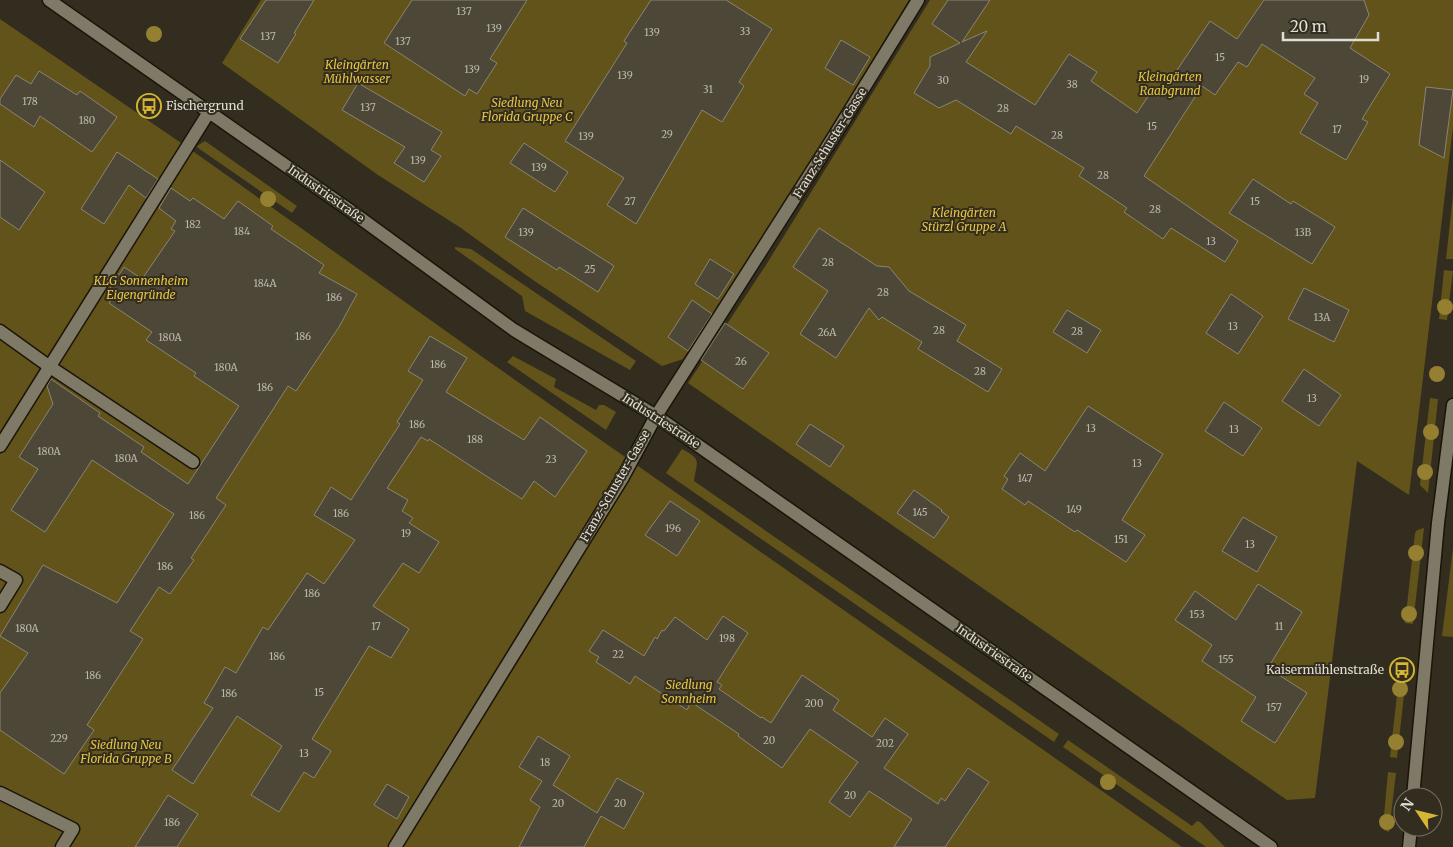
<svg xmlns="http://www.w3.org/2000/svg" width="1453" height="847" font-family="Merriweather,serif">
<rect width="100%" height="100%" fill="#322d1e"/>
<!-- green -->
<g fill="#62531a">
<polygon points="261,0 909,0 774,221 683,359 662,366 530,278 461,228 378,175 222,63"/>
<polygon points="930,0 1453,0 1453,127 1409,495 1357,461 1315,798 1287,800 688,383 766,265"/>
<polygon points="0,19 187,147 481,356 1182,847 0,847"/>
<polygon points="205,141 297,206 292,213 198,148 197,146"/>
<polygon points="1453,195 1453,259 1446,259"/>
<polygon points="455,247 471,249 636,361 630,370 525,311 522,296 455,249"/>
<polygon points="1444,270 1453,271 1447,320 1439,319"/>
<polygon points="513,356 556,379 554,387 596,410 599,405 604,405 616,412 606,430 507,362"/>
<polygon points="1430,398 1438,399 1428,493 1420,485"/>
<path d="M682,449C702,460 697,460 694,481L1059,734L1054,742L666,473Z"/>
<polygon points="1424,528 1413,624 1405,623 1415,533 1417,530"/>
<polygon points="1453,548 1453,637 1442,636"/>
<polygon points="1398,686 1405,686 1397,758 1390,757"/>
<polygon points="1068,740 1192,826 1197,821 1200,822 1225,847 1206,847 1063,747"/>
<polygon points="1388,772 1396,773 1389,832 1384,830 1383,826"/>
</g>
<!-- building -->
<g fill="#4c4737" stroke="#8a8573">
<polygon points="266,0 314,0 294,33 296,34 278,63 240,39"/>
<polygon points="412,0 527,0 490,59 497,63 477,94 469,89 465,96 384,43"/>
<polygon points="651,0 726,0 772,29 739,82 744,86 722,122 702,110 636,224 607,205 624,178 565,141 627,43 624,41"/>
<polygon points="948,0 990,0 962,42 987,31 966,62 1035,105 1069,54 1097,72 1091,81 1137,113 1151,92 1159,97 1210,21 1237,39 1264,0 1364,0 1369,15 1350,48 1390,74 1362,119 1368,122 1346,160 1300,133 1318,103 1304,94 1315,78 1262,44 1247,67 1238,62 1215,95 1202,86 1144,176 1238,241 1225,262 1171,228 1163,239 1124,212 1127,208 1079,176 1084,168 1016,126 1011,134 956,100 939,108 914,93 930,66 930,57 960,43 932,24"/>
<polygon points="841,40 870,57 853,85 825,68"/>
<polygon points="39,71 77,95 80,91 117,117 92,152 40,116 34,127 0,104 0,99 16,75 31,84"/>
<polygon points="358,83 442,132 431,150 441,156 424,182 394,163 405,147 342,110"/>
<polygon points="1426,87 1453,90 1444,158 1419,145"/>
<polygon points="524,143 568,172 555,192 510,163"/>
<polygon points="117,152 158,179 146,198 129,185 104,224 81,209"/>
<polygon points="0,160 45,192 19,230 0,217"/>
<polygon points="1253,179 1291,204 1293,201 1335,227 1312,264 1229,213"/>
<polygon points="171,188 190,201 193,198 224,219 238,201 273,226 271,229 324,265 319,273 357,294 339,327 296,391 288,386 216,498 226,505 191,558 194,560 170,594 159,587 130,631 143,639 87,725 94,730 64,774 0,730 0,693 28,653 0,636 43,565 117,603 174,514 92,460 45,532 11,510 38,469 19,457 53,404 47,386 51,379 100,413 98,416 144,447 141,452 188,484 239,406 194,376 196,373 146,340 152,332 109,303 116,294 109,290 124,267 142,279 175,231 171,229 176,221 159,208"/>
<polygon points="523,208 614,266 598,292 559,267 557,270 505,237"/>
<polygon points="819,228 877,266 889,267 909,291 966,325 957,341 1002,369 988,392 918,349 922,342 882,317 879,320 869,308 836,358 800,334 828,291 793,267"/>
<polygon points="710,259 734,274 718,299 695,284"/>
<polygon points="1304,288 1349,310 1334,342 1288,319"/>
<polygon points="1231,294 1263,316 1238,354 1206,333"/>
<polygon points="692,300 712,314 688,351 668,337"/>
<polygon points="1067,310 1101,330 1087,353 1053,332"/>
<polygon points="725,323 769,353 743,389 701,360"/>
<polygon points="430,336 467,358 446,392 524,440 540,417 587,451 555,497 534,481 522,499 429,439 428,441 421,437 387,488 408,500 402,511 413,518 409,523 439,542 419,573 403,563 373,606 409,629 391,658 369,646 312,739 331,751 314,778 304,772 279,812 251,795 282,746 237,716 193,784 172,770 213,708 204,703 225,667 236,673 263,627 268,630 307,573 324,584 355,540 314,515 331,487 351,500 400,424 397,422 423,380 408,371"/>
<polygon points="1304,369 1341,395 1319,426 1282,401"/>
<polygon points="1224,402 1262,428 1243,456 1205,431"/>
<polygon points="1088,406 1163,454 1122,520 1145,535 1126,562 1077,530 1075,532 1028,501 1025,505 1002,489 1008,479 1004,476 1020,453 1045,471"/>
<polygon points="810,424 844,446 830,467 796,444"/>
<polygon points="914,490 942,510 941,511 949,517 934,538 897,513"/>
<polygon points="670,501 700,521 677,556 645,535"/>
<polygon points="1243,517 1277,537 1257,572 1222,551"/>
<polygon points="1258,584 1302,612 1268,668 1307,693 1275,743 1241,721 1256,697 1202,661 1212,645 1175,620 1195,591 1236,620"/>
<polygon points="723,616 748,633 717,682 722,685 719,689 761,718 762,717 771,723 802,675 839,700 833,710 872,737 885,718 908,734 884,768 938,804 941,798 945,801 968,768 989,782 945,847 894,847 912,819 869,791 850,817 829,802 858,762 810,729 782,768 738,736 739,734 691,702 687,710 635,676 630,684 596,662 599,657 589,651 603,630 644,656 655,637 657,639 662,630 664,631 675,617 707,640"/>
<polygon points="538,736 570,756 553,785 597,813 617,778 644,793 624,829 601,816 584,847 519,847 540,807 530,800 542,781 519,767"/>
<polygon points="387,784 409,797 397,819 374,805"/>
<polygon points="168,795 198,814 177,847 135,847"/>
</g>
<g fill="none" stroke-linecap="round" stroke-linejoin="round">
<defs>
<g id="service">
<polyline points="0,331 50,367 193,462"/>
<polyline points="0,446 209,112"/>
<polyline points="0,571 16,580 0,606"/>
<polyline points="0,793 73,829 62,847"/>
</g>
<g id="minor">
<polyline points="1413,797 1438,523 1453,405"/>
<polyline points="395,847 623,477 656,416 833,138 918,0"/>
<polyline points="1409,847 1411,827"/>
</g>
<polyline id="tertiary" points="49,0 352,212 514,330 656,416 1271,847"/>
</defs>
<!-- service casing -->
<use href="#service" stroke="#1a1507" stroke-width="15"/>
<!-- minor casing -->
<use href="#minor" stroke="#1a1507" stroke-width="15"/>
<!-- tertiary casing -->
<use href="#tertiary" stroke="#1a1507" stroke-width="15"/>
<!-- service -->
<use href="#service" stroke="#7f7a68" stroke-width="12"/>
<!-- minor -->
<use href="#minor" stroke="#7f7a68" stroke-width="12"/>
<!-- tertiary -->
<use href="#tertiary" stroke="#7f7a68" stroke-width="12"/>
</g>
<!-- trees -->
<g fill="#958032">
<circle cx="154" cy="34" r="8"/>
<circle cx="268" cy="199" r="8"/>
<circle cx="1445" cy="307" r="8"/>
<circle cx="1437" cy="374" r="8"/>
<circle cx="1431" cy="432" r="8"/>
<circle cx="1425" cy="472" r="8"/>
<circle cx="1416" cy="553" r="8"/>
<circle cx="1409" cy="614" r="8"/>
<circle cx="1400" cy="689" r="8"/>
<circle cx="1396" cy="742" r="8"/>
<circle cx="1108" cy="782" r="8"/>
<circle cx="1387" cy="822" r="8"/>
</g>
<!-- icons -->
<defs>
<symbol id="bus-ring" viewBox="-11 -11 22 22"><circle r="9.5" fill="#322d1e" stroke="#d6b534" stroke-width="1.5"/><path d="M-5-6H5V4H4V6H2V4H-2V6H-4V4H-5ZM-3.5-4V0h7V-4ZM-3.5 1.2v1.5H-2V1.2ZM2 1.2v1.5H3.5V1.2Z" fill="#d6b534"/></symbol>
</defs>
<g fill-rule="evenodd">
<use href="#bus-ring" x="135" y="92" width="28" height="28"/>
<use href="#bus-ring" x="1388" y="656" width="28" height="28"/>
</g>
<g text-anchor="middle" stroke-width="4" stroke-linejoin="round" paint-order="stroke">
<!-- number labels -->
<g font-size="10" fill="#bbb8ad">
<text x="464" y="15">137</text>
<text x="494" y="32">139</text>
<text x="745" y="35">33</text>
<text x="652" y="36">139</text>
<text x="268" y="40">137</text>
<text x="403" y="45">137</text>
<text x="1220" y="61">15</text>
<text x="472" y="73">139</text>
<text x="625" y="79">139</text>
<text x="1364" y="83">19</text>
<text x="943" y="84">30</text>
<text x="1072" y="88">38</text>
<text x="708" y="93">31</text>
<text x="30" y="105">178</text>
<text x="368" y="111">137</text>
<text x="1003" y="112">28</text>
<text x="87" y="124">180</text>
<text x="1152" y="130">15</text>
<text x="1337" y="133">17</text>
<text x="667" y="138">29</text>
<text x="1057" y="139">28</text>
<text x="586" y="140">139</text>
<text x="418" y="164">139</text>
<text x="539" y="171">139</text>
<text x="1103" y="179">28</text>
<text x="630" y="205">27</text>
<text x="1255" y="205">15</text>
<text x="1155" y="213">28</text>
<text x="193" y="228">182</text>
<text x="242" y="235">184</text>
<text x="526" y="236">139</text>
<text x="1303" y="236">13B</text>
<text x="1211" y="245">13</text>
<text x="828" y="266">28</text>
<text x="590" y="273">25</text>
<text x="265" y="287">184A</text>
<text x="883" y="296">28</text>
<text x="334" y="301">186</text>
<text x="1322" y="321">13A</text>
<text x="1233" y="330">13</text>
<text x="939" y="334">28</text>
<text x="1077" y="335">28</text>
<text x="827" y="336">26A</text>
<text x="303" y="340">186</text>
<text x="170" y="341">180A</text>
<text x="741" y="365">26</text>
<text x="438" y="368">186</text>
<text x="226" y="371">180A</text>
<text x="980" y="375">28</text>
<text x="265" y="391">186</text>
<text x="1312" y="402">13</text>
<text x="417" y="428">186</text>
<text x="1091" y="432">13</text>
<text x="1234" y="433">13</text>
<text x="475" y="443">188</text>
<text x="49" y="455">180A</text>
<text x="126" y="462">180A</text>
<text x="551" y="463">23</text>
<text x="1137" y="467">13</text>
<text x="1025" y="482">147</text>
<text x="1074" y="513">149</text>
<text x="920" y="516">145</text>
<text x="341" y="517">186</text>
<text x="197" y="519">186</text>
<text x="673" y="532">196</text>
<text x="406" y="537">19</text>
<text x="1121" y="543">151</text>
<text x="1250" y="548">13</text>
<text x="165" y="570">186</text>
<text x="312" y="597">186</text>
<text x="1197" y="618">153</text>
<text x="376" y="630">17</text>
<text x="1279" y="630">11</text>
<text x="27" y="632">180A</text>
<text x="727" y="642">198</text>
<text x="618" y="658">22</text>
<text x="277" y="660">186</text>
<text x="1226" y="663">155</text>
<text x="93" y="679">186</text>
<text x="319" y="696">15</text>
<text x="229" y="697">186</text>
<text x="814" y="707">200</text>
<text x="1274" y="711">157</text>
<text x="59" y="742">229</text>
<text x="769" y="744">20</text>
<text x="885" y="747">202</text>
<text x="304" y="757">13</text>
<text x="545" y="766">18</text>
<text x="850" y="799">20</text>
<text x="558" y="807">20</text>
<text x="620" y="807">20</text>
<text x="172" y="826">186</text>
</g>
<!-- park labels -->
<g font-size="12" font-style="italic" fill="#e6c442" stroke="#322d1e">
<text x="357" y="69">Kleingärten<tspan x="357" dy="14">Mühlwasser</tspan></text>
<text x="1170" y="81">Kleingärten<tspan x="1170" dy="14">Raabgrund</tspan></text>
<text x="527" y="107">Siedlung Neu<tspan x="527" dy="14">Florida Gruppe C</tspan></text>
<text x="964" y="217">Kleingärten<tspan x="964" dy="14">Stürzl Gruppe A</tspan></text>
<text x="141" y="285">KLG Sonnenheim<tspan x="141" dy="14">Eigengründe</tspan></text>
<text x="689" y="689">Siedlung<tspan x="689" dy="14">Sonnheim</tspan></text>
<text x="126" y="749">Siedlung Neu<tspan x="126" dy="14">Florida Gruppe B</tspan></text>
</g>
<!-- poi labels -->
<g font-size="12" fill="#e0ddd4" stroke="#322d1e" text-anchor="start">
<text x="166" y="110">Fischergrund</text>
<text x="1384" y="674" text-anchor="end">Kaisermühlenstraße</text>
</g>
<!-- street labels -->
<g font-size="12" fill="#e0ddd4" stroke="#322d1e">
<text transform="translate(830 143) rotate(-58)" y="4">Franz-Schuster-Gasse</text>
<text transform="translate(326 194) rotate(35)" y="4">Industriestraße</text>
<text transform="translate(661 421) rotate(33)" y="4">Industriestraße</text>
<text transform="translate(615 486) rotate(-60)" y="4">Franz-Schuster-Gasse</text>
<text transform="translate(994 653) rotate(35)" y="4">Industriestraße</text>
</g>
</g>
<!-- north arrow -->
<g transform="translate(1418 812) rotate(305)"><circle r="24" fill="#322d1e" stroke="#787367"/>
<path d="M0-4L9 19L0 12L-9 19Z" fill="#d6b534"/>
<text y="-8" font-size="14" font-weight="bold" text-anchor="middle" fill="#e0ddd4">N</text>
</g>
<!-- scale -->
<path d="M1283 32v8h95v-8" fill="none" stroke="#e0ddd4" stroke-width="2.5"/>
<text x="1290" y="32" font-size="15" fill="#e0ddd4" stroke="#322d1e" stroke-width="4" paint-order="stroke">20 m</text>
</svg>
